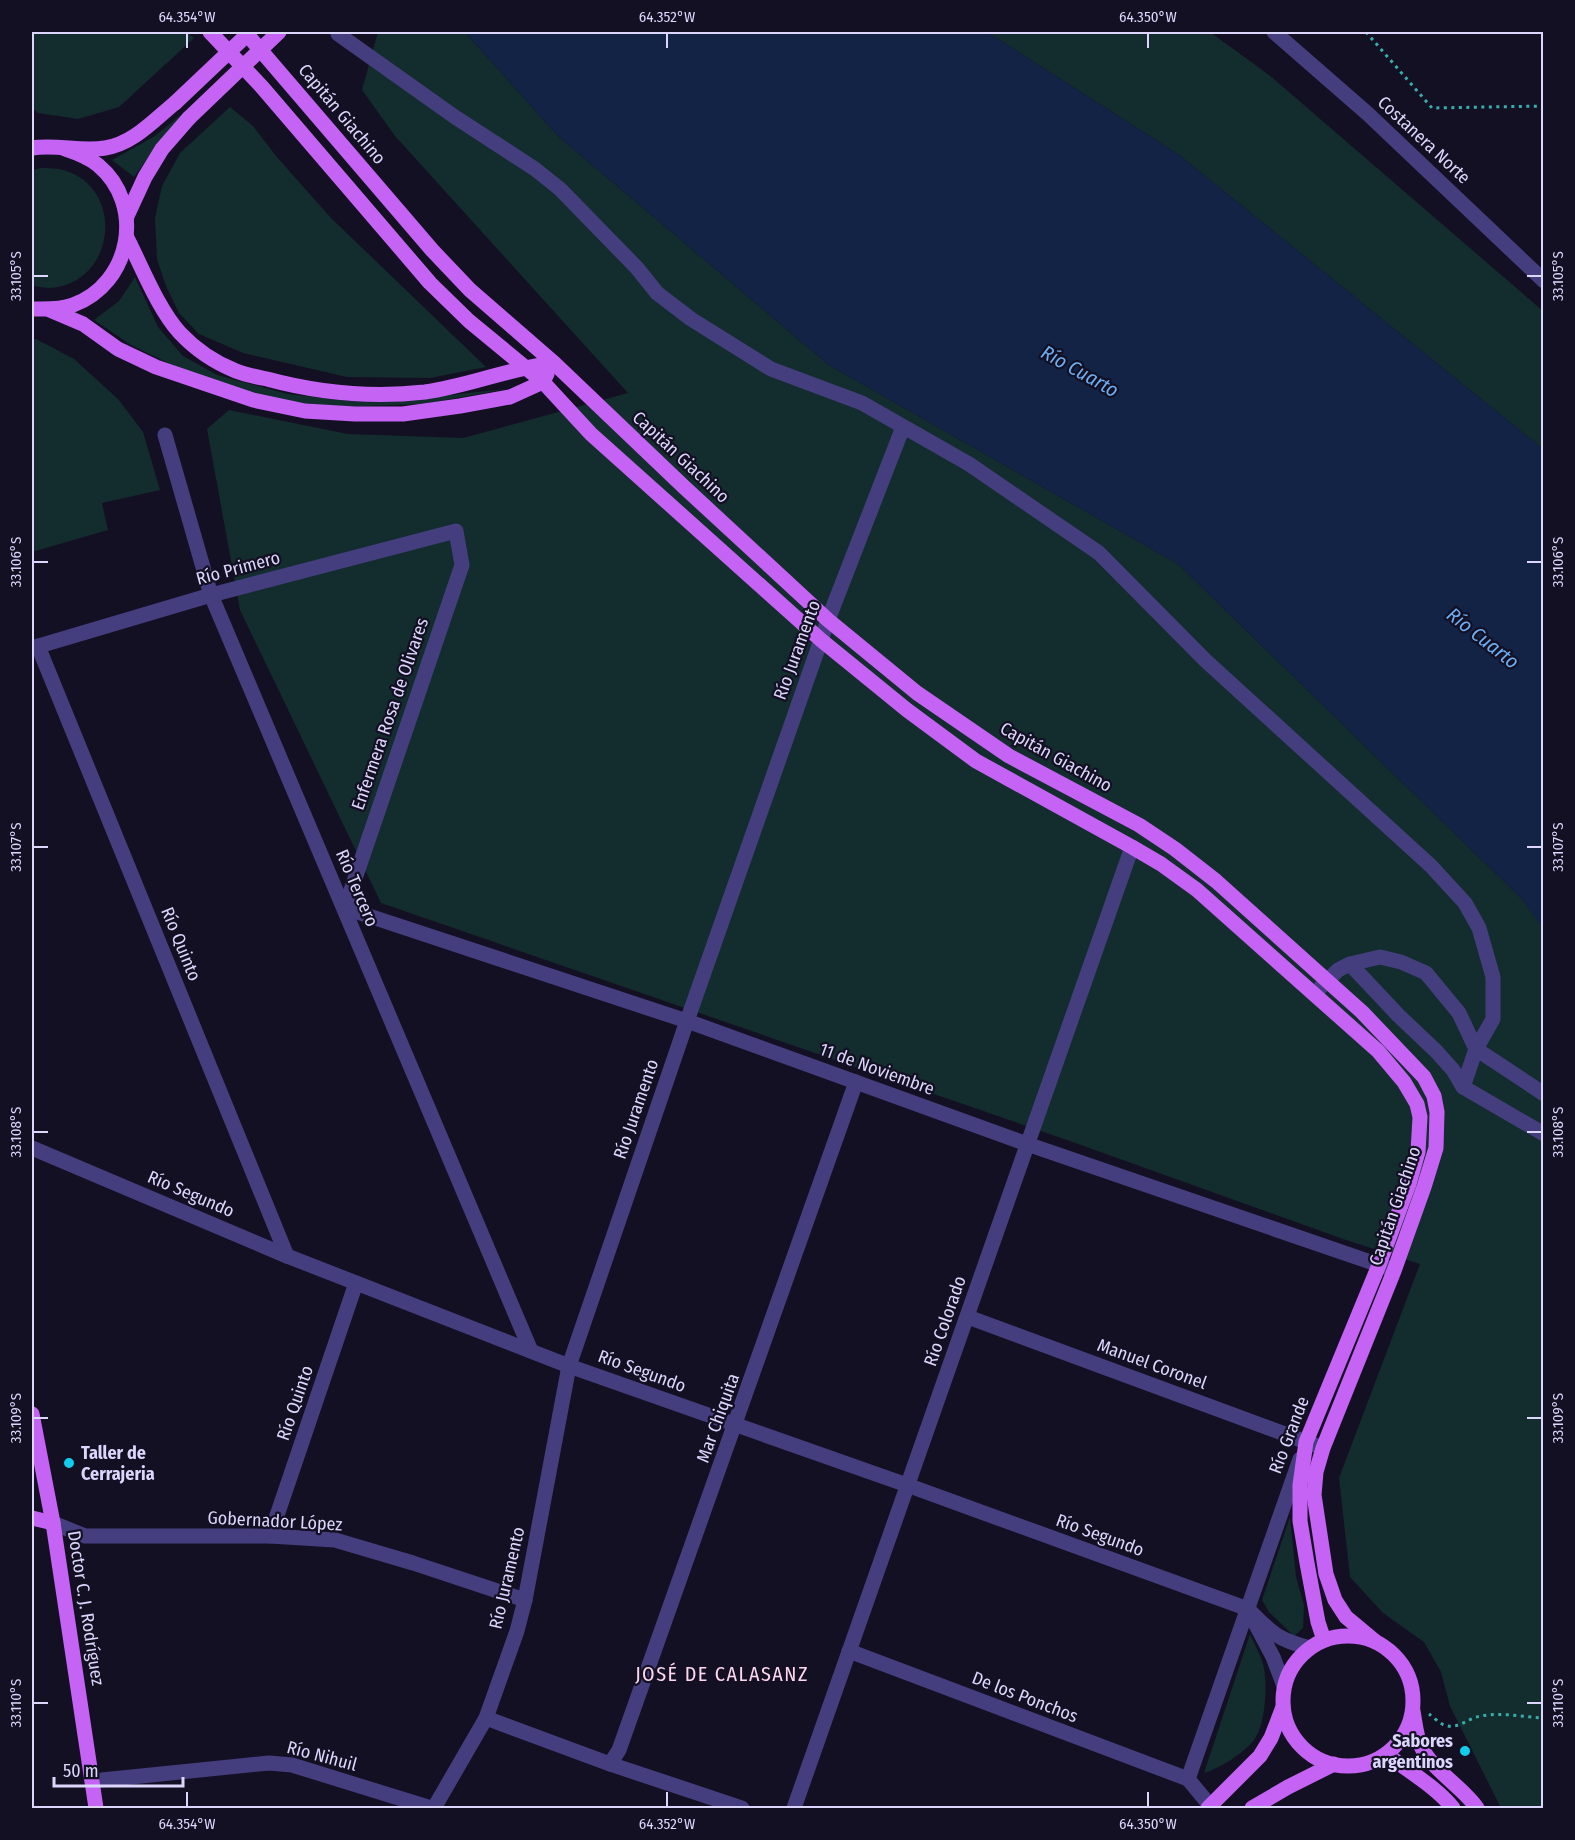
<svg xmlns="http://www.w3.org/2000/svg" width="1575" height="1840" font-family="'Fira Sans Condensed',sans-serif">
<rect width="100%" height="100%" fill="#141023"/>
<!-- green -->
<g fill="#132c2d">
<polygon points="32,32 186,32 194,38 119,107 78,119 38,113 32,108"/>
<polygon points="378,32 465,32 558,136 829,365 1178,564 1523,900 1544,929 1543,1808 1501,1808 1450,1706 1441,1672 1424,1642 1383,1613 1350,1577 1339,1478 1420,1264 1343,1239 1067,1140 381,903 240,610 207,429 229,410 348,434 463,438 628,393 395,136 362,90"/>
<polygon points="987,32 1210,32 1269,75 1543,311 1543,449 1179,155"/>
<polygon points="200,99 156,147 134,177 112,160 155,136"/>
<polygon points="230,107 253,126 276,156 331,218 486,367 430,378 347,377 243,353 199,334 179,313 166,286 157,259 155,218 162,186 180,153"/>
<path d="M41,168C47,168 53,168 59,169C126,183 118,283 50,288C44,288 37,286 32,286V170Z"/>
<polygon points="135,277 158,327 183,356 217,375 288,394 350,401 413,399 506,389 424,404 341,407 267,399 195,376 131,345 94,320 119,301"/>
<polygon points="32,339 36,339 74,359 118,399 143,432 160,490 102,503 108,530 32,552"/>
<polygon points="1290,1517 1296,1577 1304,1605 1303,1628 1294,1636 1269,1612 1262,1600"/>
<path d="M1250,1634C1254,1643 1260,1654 1263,1664C1268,1682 1266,1725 1254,1740C1243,1754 1220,1768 1204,1773Z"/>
</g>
<!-- water -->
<polygon fill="#122346" points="465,32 987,32 1179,155 1543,449 1543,929 1523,900 1178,564 829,365 558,136"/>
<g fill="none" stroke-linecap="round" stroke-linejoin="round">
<!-- path -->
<g stroke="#38aeac" stroke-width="3" stroke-dasharray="3 4.5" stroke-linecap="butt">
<polyline points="1366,32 1432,108 1544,106"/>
<path d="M1429,1714C1433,1717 1439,1723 1444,1725C1458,1730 1468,1718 1481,1716C1501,1712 1523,1717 1544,1718"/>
</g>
<!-- minor -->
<g stroke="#443e7f" stroke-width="15">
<polyline points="1274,32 1368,114 1544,281"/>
<polyline points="338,34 455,117 535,169 560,189 637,268 657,293 691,319 771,369 862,403 969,464 1099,553 1205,660 1431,866 1465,903 1479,928 1493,977 1493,1019 1476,1049 1463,1087"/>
<polyline points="165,435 211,595 531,1351"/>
<polyline points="38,646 287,1256"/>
<polyline points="32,648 211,595 456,531 462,565 345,908"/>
<polyline points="345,908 687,1021 1027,1144 1391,1269"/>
<polyline points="1350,964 1398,1015 1436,1051 1453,1070 1463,1087 1544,1134"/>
<polyline points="1314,994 1338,970 1350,964 1380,957 1401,962 1426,973 1459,1013 1476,1049 1544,1094"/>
<path d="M32,1148L287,1256L569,1366L907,1485L1248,1609C1272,1633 1276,1639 1310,1648"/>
<polyline points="968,1317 1323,1448"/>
<polyline points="53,1523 85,1536 270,1536 335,1540 413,1563 525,1600"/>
<polyline points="270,1536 356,1283"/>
<polyline points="1255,1623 1273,1657 1284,1686"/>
<polyline points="849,1651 1188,1779 1212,1808"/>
<polyline points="486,1718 610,1764 742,1808"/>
<polyline points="610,1764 619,1750 856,1082"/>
<polyline points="1188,1779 1300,1459"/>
<polyline points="92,1781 269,1763 292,1765 431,1808"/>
<polyline points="434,1808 486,1718 517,1631 525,1600 569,1366 687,1021 828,620 903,427"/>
<polyline points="794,1808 1132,847"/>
</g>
<!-- major -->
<g stroke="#c564f4" stroke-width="15">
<polyline points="210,32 262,87 430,283 469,321 543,382 591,434 821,640 907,710 976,761 1132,847 1161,864 1197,890 1378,1051 1404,1082 1417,1104 1420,1117 1418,1152 1409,1184 1379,1265 1306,1442 1300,1485 1300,1521 1307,1563 1318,1622 1324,1640"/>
<polyline points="245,32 432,250 470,290 554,363 684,487 828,620 917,693 1009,756 1139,825 1175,849 1216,881 1362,1012 1424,1077 1434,1096 1437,1112 1436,1148 1424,1187 1394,1271 1323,1448 1316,1472 1314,1495 1326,1574 1335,1600 1346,1617 1376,1642"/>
<path d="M32,148C56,144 81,152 105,148C133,144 154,120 175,103"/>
<polyline points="127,216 145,177 162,149 189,118"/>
<path d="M127,238C142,267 158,309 180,333C195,349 216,363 236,371C246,375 257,377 267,379C319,393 372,398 425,392C469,386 510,368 554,363"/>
<path d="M32,309C45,309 60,310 73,305C131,284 146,205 98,165C88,157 77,153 65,149"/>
<polyline points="50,310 83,324 118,349 156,367 253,400 305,411 355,414 403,414 460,406 510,397 543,382 547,374"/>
<polyline points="32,1414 53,1523 96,1808"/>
<polyline points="32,1518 53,1523"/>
<circle cx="1348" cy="1701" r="65"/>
<path d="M1413,1711C1415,1722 1416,1734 1420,1744C1430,1769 1462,1786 1477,1808"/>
<path d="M1386,1754C1408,1771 1435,1786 1453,1808"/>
<polyline points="1208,1808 1260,1756 1271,1738 1283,1707"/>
<polyline points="1252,1808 1288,1787 1334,1764"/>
</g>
<!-- major-bridge -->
<g stroke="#c564f4" stroke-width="15">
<polyline points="175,103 250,32"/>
<polyline points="189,118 279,32"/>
</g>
</g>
<!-- ticks -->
<path fill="none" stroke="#dcd5fc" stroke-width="2" d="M187,33V48M667,33V48M1148,33V48M33,276H48M1527,276H1542M33,562H48M1527,562H1542M33,847H48M1527,847H1542M33,1132H48M1527,1132H1542M33,1418H48M1527,1418H1542M33,1703H48M1527,1703H1542M187,1792V1807M667,1792V1807M1148,1792V1807"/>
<!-- markers -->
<g fill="#11ccec" stroke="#141023" stroke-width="2">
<circle cx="69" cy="1463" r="6"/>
<circle cx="1465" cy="1751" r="6"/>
</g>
<g text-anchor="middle" stroke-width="4.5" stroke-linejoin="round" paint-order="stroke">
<!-- street labels -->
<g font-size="18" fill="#dcd5fc" stroke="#141023">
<text transform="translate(342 114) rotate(50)" y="6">Capitán Giachino</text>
<text transform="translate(1424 140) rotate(43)" y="6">Costanera Norte</text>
<text transform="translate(681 457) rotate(43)" y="6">Capitán Giachino</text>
<text transform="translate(238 568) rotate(-15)" y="6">Río Primero</text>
<text transform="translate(797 650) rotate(-70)" y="6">Río Juramento</text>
<text transform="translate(390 714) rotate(-71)" y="6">Enfermera Rosa de Olivares</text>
<text transform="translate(1056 757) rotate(29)" y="6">Capitán Giachino</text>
<text transform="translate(357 888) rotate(67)" y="6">Río Tercero</text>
<text transform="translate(181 944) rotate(68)" y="6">Río Quinto</text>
<text transform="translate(877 1069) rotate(20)" y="6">11 de Noviembre</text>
<text transform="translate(636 1109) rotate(-71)" y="6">Río Juramento</text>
<text transform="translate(191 1194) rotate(23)" y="6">Río Segundo</text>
<text transform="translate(1395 1206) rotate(-71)" y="6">Capitán Giachino</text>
<text transform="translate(945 1321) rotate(-71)" y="6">Río Colorado</text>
<text transform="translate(1152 1364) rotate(20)" y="6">Manuel Coronel</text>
<text transform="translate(642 1371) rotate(20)" y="6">Río Segundo</text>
<text transform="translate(295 1403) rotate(-71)" y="6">Río Quinto</text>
<text transform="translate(718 1418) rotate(-70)" y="6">Mar Chiquita</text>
<text transform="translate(1289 1435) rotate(-69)" y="6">Río Grande</text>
<text transform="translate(275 1521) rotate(3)" y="6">Gobernador López</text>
<text transform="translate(1100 1535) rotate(20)" y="6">Río Segundo</text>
<text transform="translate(507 1578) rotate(-77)" y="6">Río Juramento</text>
<text transform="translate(86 1608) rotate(81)" y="6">Doctor C. J. Rodríguez</text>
<text transform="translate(1025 1697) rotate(21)" y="6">De los Ponchos</text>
<text transform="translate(322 1756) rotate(15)" y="6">Río Nihuil</text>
</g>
<!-- poi labels -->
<g font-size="18" font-weight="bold" fill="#dcd5fc" stroke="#141023" text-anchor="start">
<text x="81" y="1459">Taller de<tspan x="81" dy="21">Cerrajeria</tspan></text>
<text x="1453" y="1747" text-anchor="end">Sabores<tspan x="1453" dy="21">argentinos</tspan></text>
</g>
<!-- water labels -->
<g font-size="20" font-style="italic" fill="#6baef4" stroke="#141023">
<text transform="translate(1080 371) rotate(29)" y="7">Río Cuarto</text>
<text transform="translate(1483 638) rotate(38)" y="7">Río Cuarto</text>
</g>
<!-- neighbourhood labels -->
<g font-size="20" letter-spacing="1.5" fill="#fcd7ed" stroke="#141023">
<text x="722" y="1681">JOSÉ DE CALASANZ</text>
</g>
</g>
<!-- border -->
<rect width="1575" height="1840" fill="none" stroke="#141023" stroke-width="66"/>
<!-- scale -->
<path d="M54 1777v9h129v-9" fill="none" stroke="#dcd5fc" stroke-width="3"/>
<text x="63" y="1777" font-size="18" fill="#dcd5fc" stroke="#141023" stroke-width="4.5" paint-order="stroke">50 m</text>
<rect x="33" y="33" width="1509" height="1774" fill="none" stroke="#dcd5fc" stroke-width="2"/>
<g font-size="15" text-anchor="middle" fill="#dcd5fc">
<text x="187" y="22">64.354°W</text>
<text x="667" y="22">64.352°W</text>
<text x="1148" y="22">64.350°W</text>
<text transform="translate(16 276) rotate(-90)" y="5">33.105°S</text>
<text transform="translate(1558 276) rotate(-90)" y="5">33.105°S</text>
<text transform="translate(16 562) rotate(-90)" y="5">33.106°S</text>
<text transform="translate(1558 562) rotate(-90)" y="5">33.106°S</text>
<text transform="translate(16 847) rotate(-90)" y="5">33.107°S</text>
<text transform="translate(1558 847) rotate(-90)" y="5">33.107°S</text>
<text transform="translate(16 1132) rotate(-90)" y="5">33.108°S</text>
<text transform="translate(1558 1132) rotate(-90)" y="5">33.108°S</text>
<text transform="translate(16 1418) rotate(-90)" y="5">33.109°S</text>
<text transform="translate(1558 1418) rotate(-90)" y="5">33.109°S</text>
<text transform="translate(16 1703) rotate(-90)" y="5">33.110°S</text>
<text transform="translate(1558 1703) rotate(-90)" y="5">33.110°S</text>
<text x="187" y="1829">64.354°W</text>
<text x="667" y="1829">64.352°W</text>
<text x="1148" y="1829">64.350°W</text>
</g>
</svg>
